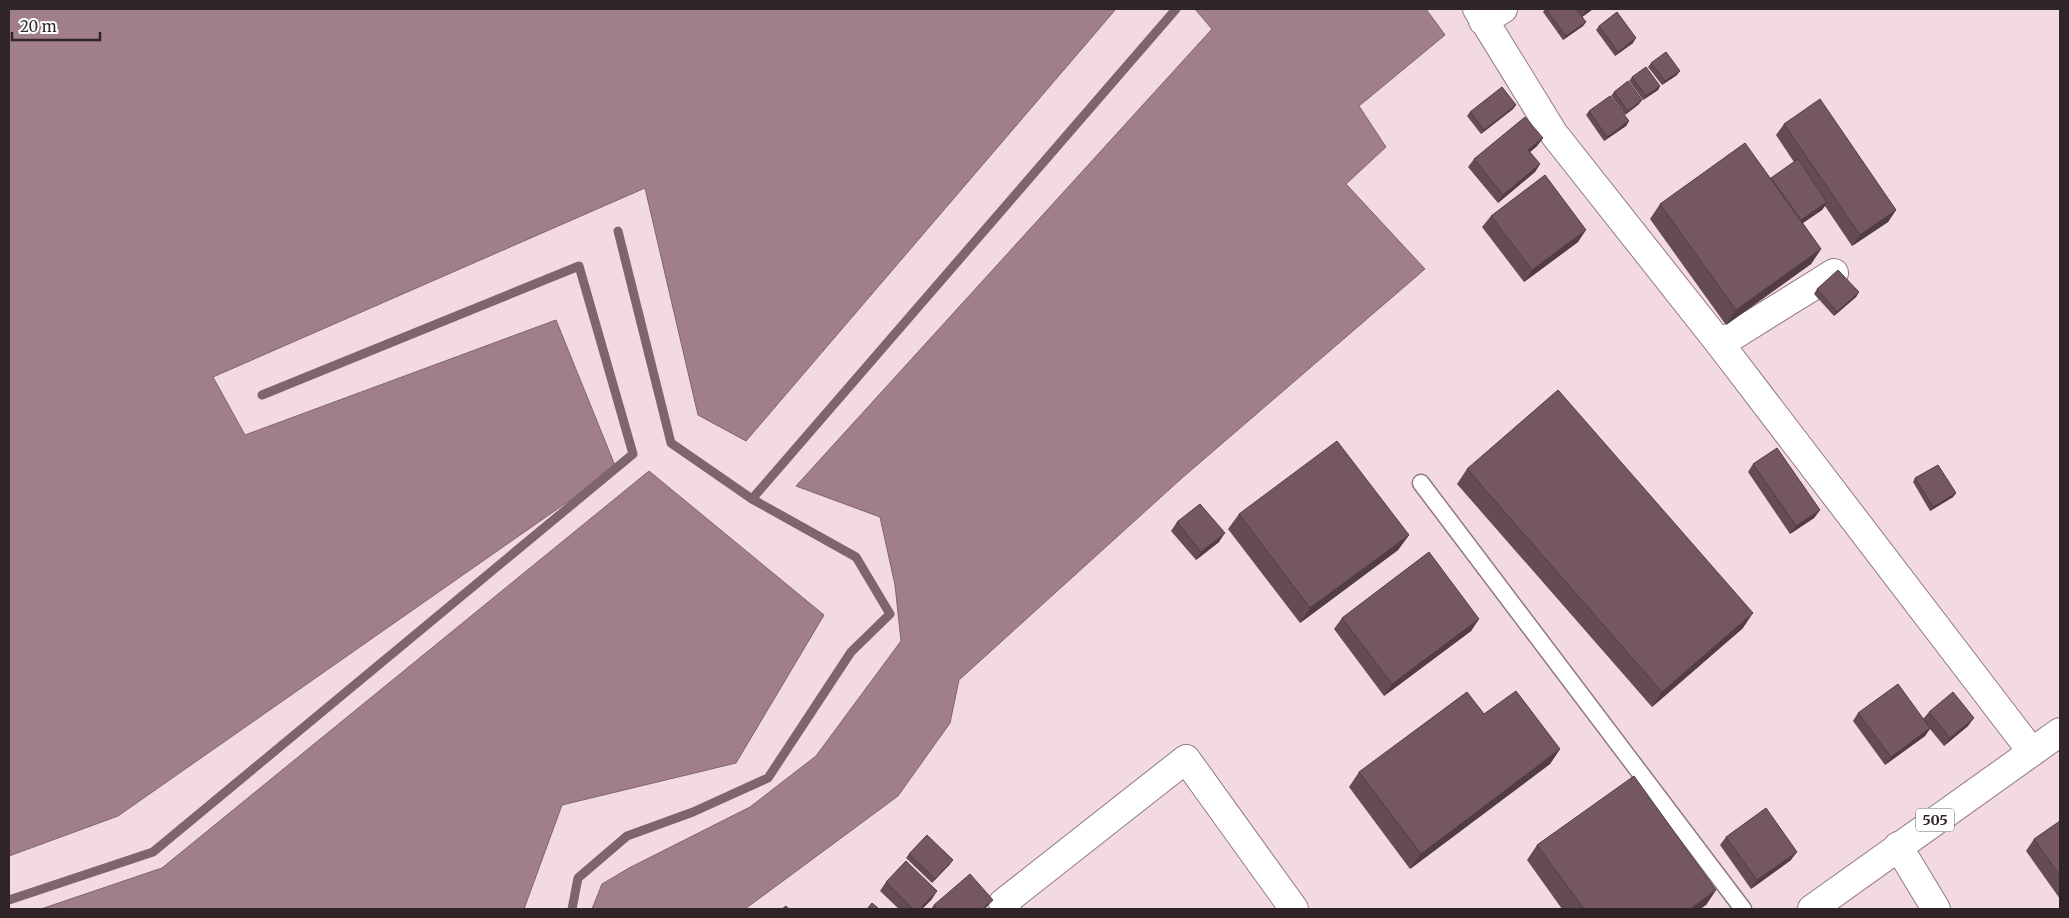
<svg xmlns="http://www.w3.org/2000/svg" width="2069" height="918" font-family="Merriweather,serif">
<rect width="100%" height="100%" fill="#f3d9e2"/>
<!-- water -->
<g fill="#a07f8b" stroke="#7e646e">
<polygon points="9,9 1116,9 746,441 698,415 645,188 213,377 245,435 556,320 616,468 118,816 9,856"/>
<polygon points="1195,9 1426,9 1445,35 1359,106 1386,147 1346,184 1425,269 1182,478 959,680 950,723 898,796 745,909 592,909 602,884 629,868 750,807 816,756 901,641 895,585 880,517 796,486 1212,29"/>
<polygon points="649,471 824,615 736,763 562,805 524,909 41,909 162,868"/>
</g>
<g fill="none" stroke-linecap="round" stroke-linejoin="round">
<!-- stream -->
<g stroke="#7e646e" stroke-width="9">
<polyline points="618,231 671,443 752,499"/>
<polyline points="9,900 153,852 633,454 579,266 262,395"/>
<polyline points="572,909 578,878 627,836 693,812 768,778 851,652 890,614 856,557 752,499 1176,9"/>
</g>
<defs>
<polyline id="lane" points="1421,483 1743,909"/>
<g id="street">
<polyline points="1477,9 1554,134 1720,344 2032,752"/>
<polyline points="1483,21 1503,9"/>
<polyline points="1720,344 1834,273"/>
<polyline points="1898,846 1936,909"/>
<polyline points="1007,909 1003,903 1186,759 1294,909"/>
</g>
<polyline id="primary" points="1812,909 2060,732"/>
</defs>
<!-- lane casing -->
<use href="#lane" stroke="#907981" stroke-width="19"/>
<!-- street casing -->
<use href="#street" stroke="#907981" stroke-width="30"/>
<!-- primary casing -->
<use href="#primary" stroke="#907981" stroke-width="30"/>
<!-- lane -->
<use href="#lane" stroke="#fff" stroke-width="16"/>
<!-- street -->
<use href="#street" stroke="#fff" stroke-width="28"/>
<!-- primary -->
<use href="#primary" stroke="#fff" stroke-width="28"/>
</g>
<!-- wall -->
<g fill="#654b55">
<polygon points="1545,9 1593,9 1582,17 1586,22 1583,26 1563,40 1543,12"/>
<polygon points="1599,26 1633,43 1615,56 1596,30"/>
<polygon points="1651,63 1677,75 1662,85 1648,67"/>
<polygon points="1632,77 1660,86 1658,90 1643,100 1629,81"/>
<polygon points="1614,92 1639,104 1625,115 1611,96"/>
<polygon points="1516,105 1513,109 1481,134 1467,116 1470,112"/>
<polygon points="1589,111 1629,121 1626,126 1604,141 1586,115"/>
<polygon points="1784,124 1896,210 1888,222 1852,246 1825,206 1822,210 1803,223 1821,249 1811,264 1726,325 1650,219 1660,204 1771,178 1794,162 1776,135"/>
<polygon points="1543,138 1537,146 1530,152 1540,164 1535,172 1498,203 1468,167 1474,159"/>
<polygon points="1491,216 1578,242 1524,282 1482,227"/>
<polygon points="1817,289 1859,292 1856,297 1834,316 1814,294"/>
<polygon points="1753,464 1820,510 1814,518 1790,534 1748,472"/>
<polygon points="1467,469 1743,628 1652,707 1457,484"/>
<polygon points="1915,478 1956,493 1953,497 1930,511 1913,482"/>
<polygon points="1239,514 1409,535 1398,550 1300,623 1228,529"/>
<polygon points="1177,522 1219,542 1196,560 1171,531"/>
<polygon points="1342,618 1479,619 1471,631 1384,696 1334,629"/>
<polygon points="1929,712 1968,726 1944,746 1930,729 1925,736 1885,765 1853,721 1858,713 1923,719"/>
<polygon points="1484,714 1560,749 1550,764 1410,869 1349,787 1359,772"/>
<polygon points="2060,821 2060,899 2026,851 2034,839"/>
<polygon points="1726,837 1791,860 1751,889 1720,845"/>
<polygon points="1537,845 1716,890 1706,905 1700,909 1562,909 1527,860"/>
<polygon points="909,854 950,864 932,883 906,858"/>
<polygon points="886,882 932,899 922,909 899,909 880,891"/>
<polygon points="934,905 987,908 985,909 931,909"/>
</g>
<!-- shaded-wall -->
<g fill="#523d45">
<polygon points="1588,9 1593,9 1581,18 1586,10"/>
<polygon points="1586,22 1583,26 1563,40 1566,36"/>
<polygon points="1636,38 1633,43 1615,56 1618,52"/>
<polygon points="1680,71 1677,75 1662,85 1665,81"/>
<polygon points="1660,86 1658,90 1643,100 1646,96"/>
<polygon points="1642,100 1639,104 1625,115 1628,111"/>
<polygon points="1516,105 1513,109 1481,134 1484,130"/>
<polygon points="1629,121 1626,126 1604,141 1607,137"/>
<polygon points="1543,138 1537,146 1523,158 1528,150"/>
<polygon points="1540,164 1535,172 1498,203 1503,195"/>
<polygon points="1827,202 1822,210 1791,231 1797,223"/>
<polygon points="1896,210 1888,222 1852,246 1860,235"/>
<polygon points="1586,230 1578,242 1524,282 1532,270"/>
<polygon points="1821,249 1811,264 1726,325 1736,310"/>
<polygon points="1859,292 1856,297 1834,316 1837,312"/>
<polygon points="1956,493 1953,497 1930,511 1933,507"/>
<polygon points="1820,510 1814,518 1790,534 1796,526"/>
<polygon points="1225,533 1219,542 1196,560 1201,552"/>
<polygon points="1409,535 1398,550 1300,623 1310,608"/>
<polygon points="1753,613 1743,628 1652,707 1662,692"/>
<polygon points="1479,619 1471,631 1384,696 1392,684"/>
<polygon points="1974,718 1968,726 1944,746 1950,738"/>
<polygon points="1930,728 1925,736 1885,765 1891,757"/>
<polygon points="1560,749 1550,764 1410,869 1421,854"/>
<polygon points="1797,852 1791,860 1751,889 1757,880"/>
<polygon points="953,860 950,864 932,883 935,879"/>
<polygon points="1716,890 1706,905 1700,909 1690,909"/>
<polygon points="937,891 932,899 922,909 920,909"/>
<polygon points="993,900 985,909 982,909"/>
</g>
<!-- building -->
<g fill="#755763" stroke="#523d45">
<polygon points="1546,9 1576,9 1586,22 1566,36"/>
<polygon points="1617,12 1636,38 1618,52 1599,26"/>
<polygon points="1666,52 1680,71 1665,81 1651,63"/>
<polygon points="1646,67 1660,86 1646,96 1632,77"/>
<polygon points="1628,81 1642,100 1628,111 1614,92"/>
<polygon points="1502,87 1516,105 1484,130 1470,112"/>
<polygon points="1610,96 1629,121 1607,137 1589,111"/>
<polygon points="1820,99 1896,210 1860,235 1784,124"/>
<polygon points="1525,117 1543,138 1528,150 1540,164 1503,195 1474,159"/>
<polygon points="1745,143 1821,249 1736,310 1660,204"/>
<polygon points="1798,159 1827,202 1801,220 1771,178"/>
<polygon points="1545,175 1586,230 1532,270 1491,216"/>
<polygon points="1838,270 1859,292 1837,312 1817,289"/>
<polygon points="1558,390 1753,613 1662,692 1467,469"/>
<polygon points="1337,441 1409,535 1310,608 1239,514"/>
<polygon points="1777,448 1820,510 1796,526 1753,464"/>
<polygon points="1938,465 1956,493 1933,507 1915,478"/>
<polygon points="1200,504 1225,533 1201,552 1177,522"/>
<polygon points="1429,552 1479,619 1392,684 1342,618"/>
<polygon points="1898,684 1930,728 1891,757 1858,713"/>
<polygon points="1516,691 1560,749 1421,854 1359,772 1467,692 1484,714"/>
<polygon points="1953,692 1974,718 1950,738 1929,712"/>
<polygon points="1634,776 1716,890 1690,909 1584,909 1537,845"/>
<polygon points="1766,808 1797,852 1757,880 1726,837"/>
<polygon points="2060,821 2060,876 2034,839"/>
<polygon points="927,835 953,860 935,879 909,854"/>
<polygon points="906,861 937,891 920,909 913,909 886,882"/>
<polygon points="970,874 993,900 982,909 937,909 934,905"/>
<polygon points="872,903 879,909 867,909"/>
<polygon points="786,906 789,909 782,909"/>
</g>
<g text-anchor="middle" stroke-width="5" stroke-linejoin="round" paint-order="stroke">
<!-- shield labels -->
<rect fill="#fff" stroke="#6d6669" stroke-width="1" x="1916" y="808.5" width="38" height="23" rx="4"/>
<g font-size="14" font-weight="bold" fill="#2f2529">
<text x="1935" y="825">505</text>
</g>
</g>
<!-- border -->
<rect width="2069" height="918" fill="none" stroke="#2f2529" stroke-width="20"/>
<!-- scale -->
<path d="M12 32v8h88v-8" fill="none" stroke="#2f2529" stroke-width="2.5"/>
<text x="20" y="32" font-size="15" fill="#2f2529" stroke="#ffffff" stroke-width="4" paint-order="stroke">20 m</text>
</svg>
